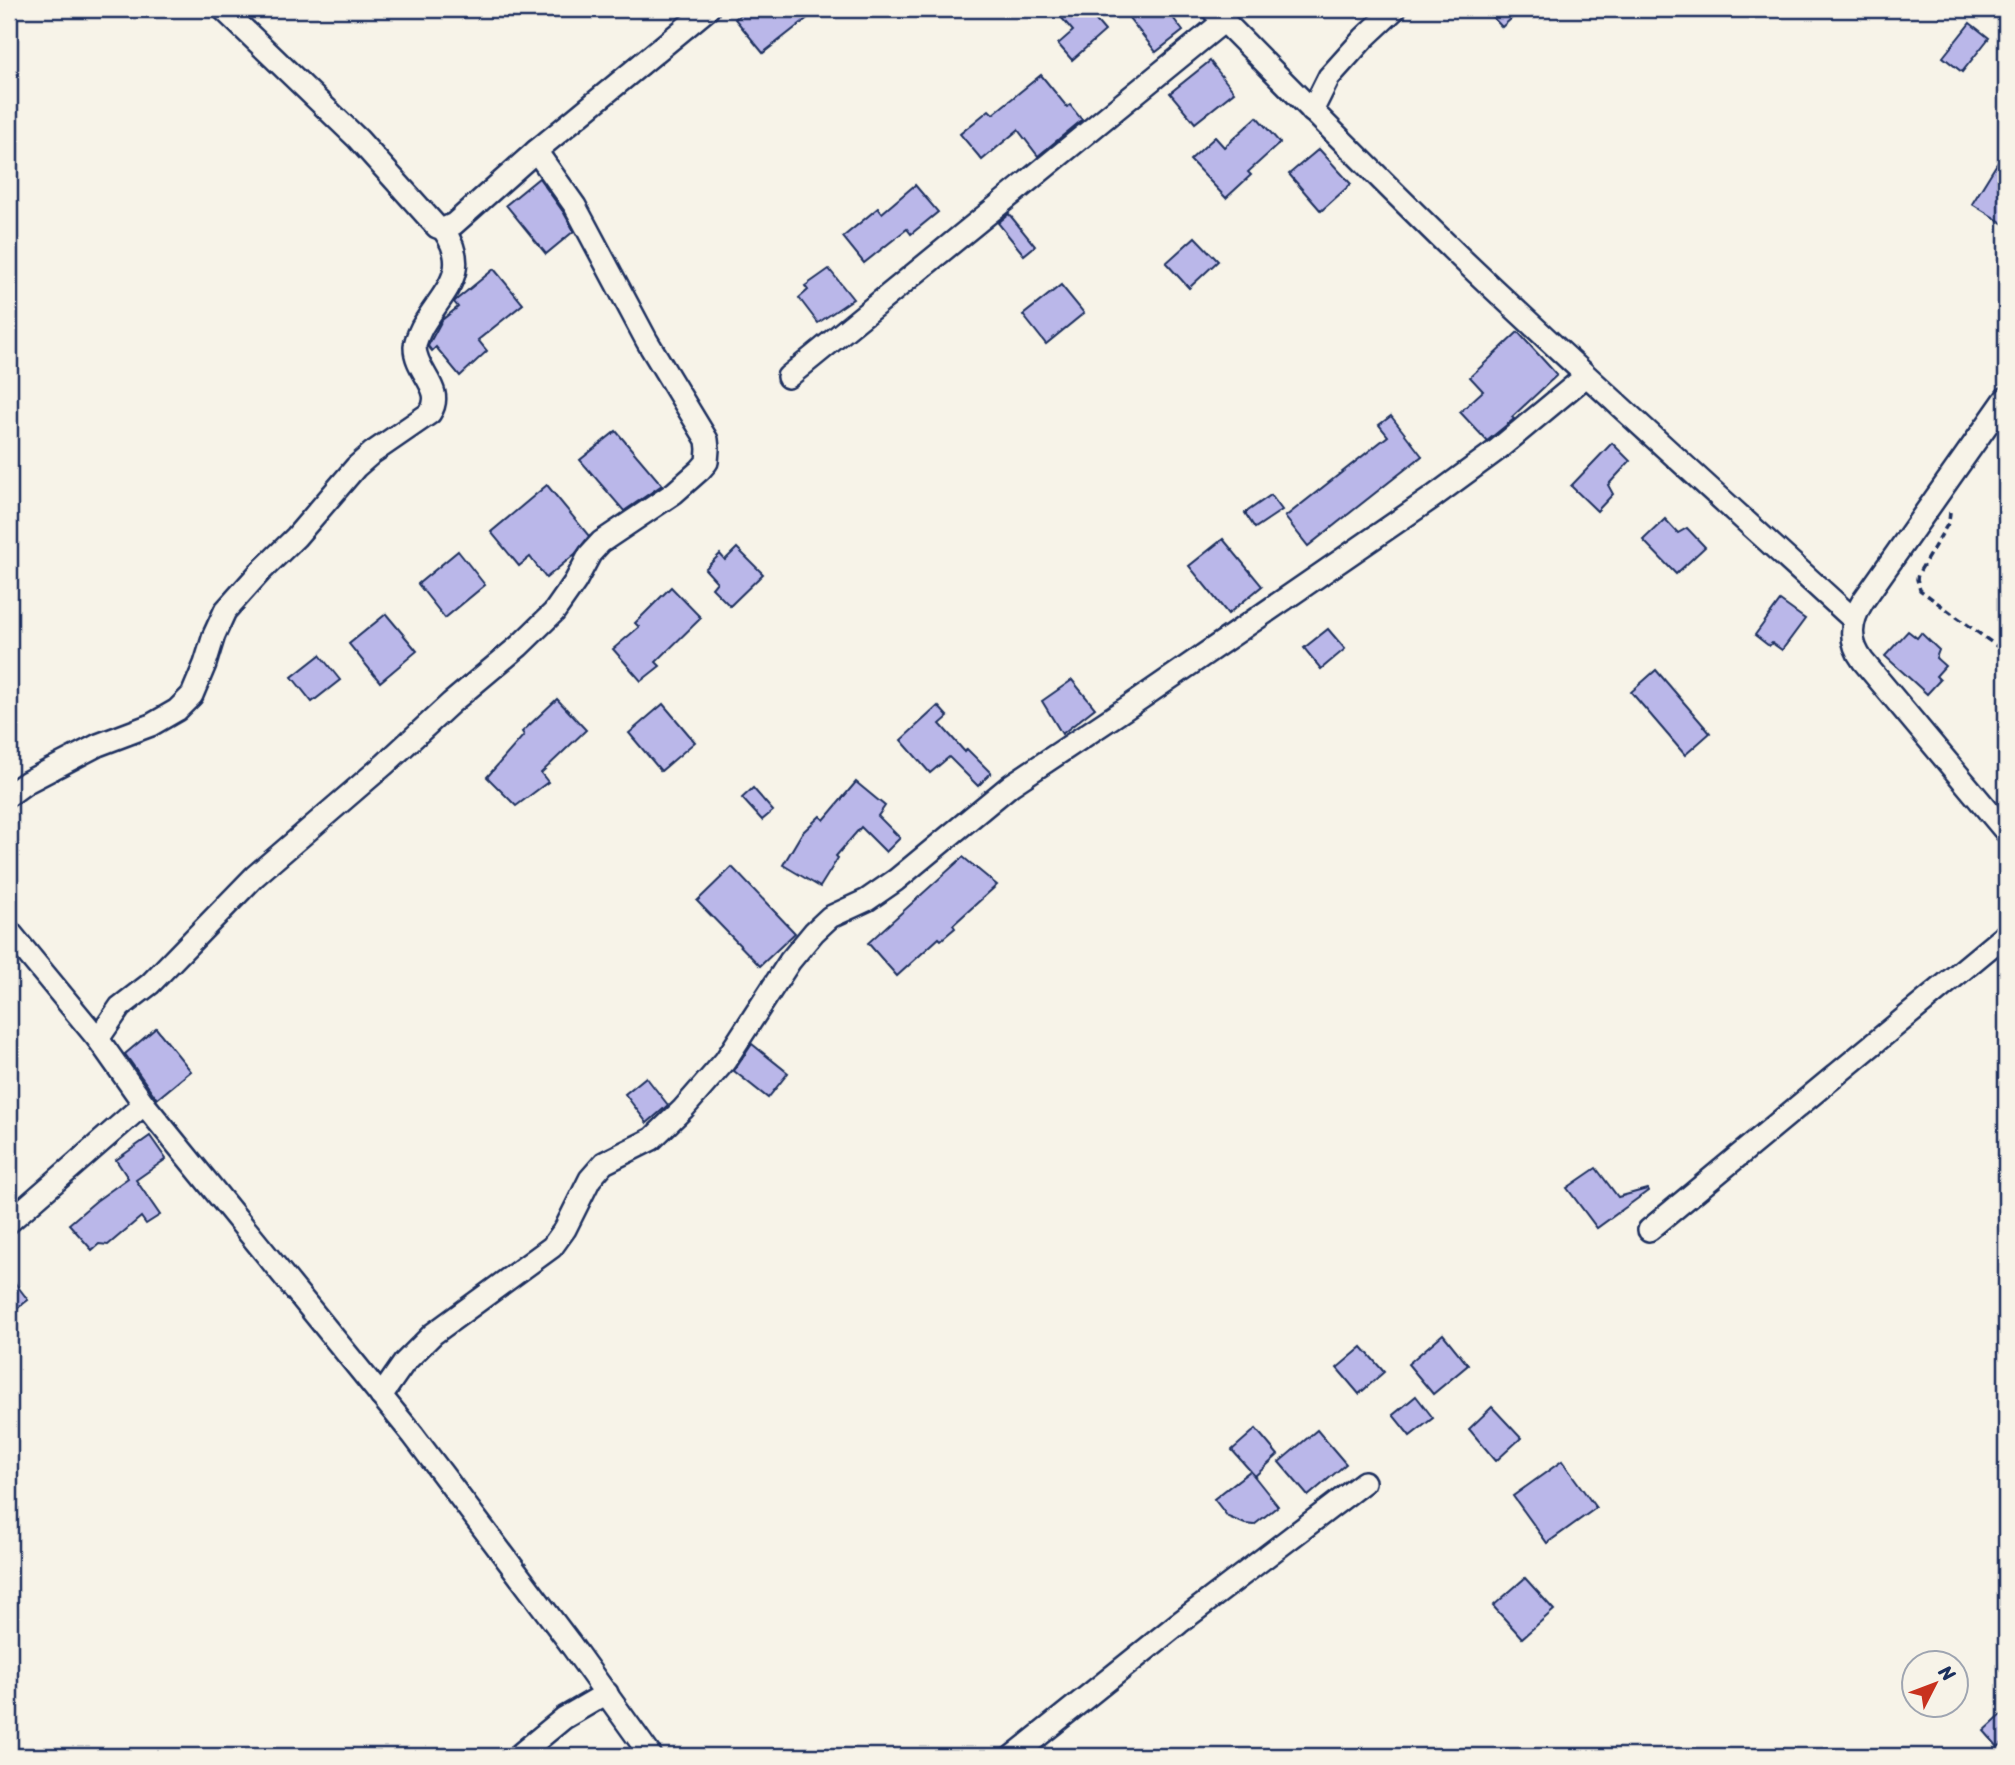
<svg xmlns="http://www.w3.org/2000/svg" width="2015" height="1765" font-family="Sriracha,sans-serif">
<rect width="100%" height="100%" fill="#f7f3e8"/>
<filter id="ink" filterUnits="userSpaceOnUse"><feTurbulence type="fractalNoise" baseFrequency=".0143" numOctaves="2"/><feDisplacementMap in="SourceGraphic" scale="14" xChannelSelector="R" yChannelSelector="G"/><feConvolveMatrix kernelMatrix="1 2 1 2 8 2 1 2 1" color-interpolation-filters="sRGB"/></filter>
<g filter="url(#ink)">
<!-- building -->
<g fill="#bab7e9" stroke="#1b2f5e" stroke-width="2">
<polygon points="748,9 819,9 763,53 735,19"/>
<polygon points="1054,9 1086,9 1105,31 1072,60 1058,44 1073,31"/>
<polygon points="1122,9 1187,9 1174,19 1183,31 1156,52"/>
<polygon points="1485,9 1522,9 1502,27"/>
<polygon points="1970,23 1989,38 1962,72 1943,57"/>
<polygon points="1210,61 1234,92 1195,123 1170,93"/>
<polygon points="1041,75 1067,107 1070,105 1082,120 1038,156 1018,130 982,160 960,134 989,110 993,114"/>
<polygon points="1257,117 1280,143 1248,172 1251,175 1226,198 1190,160 1215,137 1224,147"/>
<polygon points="1319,149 1351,184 1321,211 1289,174"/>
<polygon points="2006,149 2006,225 1972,204"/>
<polygon points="539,178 564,213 574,231 546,254 506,205"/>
<polygon points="915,185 938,212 911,234 907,229 864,263 843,237 878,208 882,213"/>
<polygon points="1009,214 1035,246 1024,255 998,223"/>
<polygon points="1195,237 1218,261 1189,288 1166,263"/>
<polygon points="494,269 523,304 478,340 487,351 460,376 436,347 432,351 428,346 429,344 442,320 458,307 454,302 456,300"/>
<polygon points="829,269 853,299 818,323 799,298 808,290 805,286"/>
<polygon points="1061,285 1084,313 1046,344 1023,315"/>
<polygon points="1518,332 1557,375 1512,417 1514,419 1487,441 1460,412 1483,391 1470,377"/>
<polygon points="1391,416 1422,456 1308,546 1285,517 1388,436 1379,425"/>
<polygon points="616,431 662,485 624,511 580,460"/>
<polygon points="1612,443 1630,461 1608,485 1613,494 1597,511 1571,486"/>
<polygon points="547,485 589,536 575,554 546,578 530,557 519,566 491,532"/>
<polygon points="1271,495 1282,510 1255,528 1245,513"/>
<polygon points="1665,519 1678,533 1687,528 1705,547 1676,574 1643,540"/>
<polygon points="1223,539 1262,586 1228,614 1189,566"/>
<polygon points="737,548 763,574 730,606 712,588 717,582 705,569 720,554 725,560"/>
<polygon points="458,551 485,585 445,618 418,584"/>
<polygon points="671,587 701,618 656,662 660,666 641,681 613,649 639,627 635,623"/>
<polygon points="1780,601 1805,619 1782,650 1772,643 1769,646 1755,635"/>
<polygon points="386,614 417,651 380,682 349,644"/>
<polygon points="1328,629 1345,649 1321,669 1304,648"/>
<polygon points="1908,631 1917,638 1921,633 1939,650 1936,658 1945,666 1936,676 1940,680 1927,694 1885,656"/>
<polygon points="320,655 340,680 312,702 292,677"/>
<polygon points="1656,670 1710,733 1685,755 1631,692"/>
<polygon points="1072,680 1095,708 1062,734 1042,701"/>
<polygon points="557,699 586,730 541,773 548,782 516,806 487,777 524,735 522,732"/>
<polygon points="663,704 695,742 661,771 629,733"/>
<polygon points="938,706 948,717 940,724 965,752 967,749 991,773 978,786 949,757 930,773 901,740"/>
<polygon points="856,782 885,806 878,816 900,838 886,852 861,827 836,856 838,858 820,887 783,865 802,833 820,816 824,820"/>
<polygon points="753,788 773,811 762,820 742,798"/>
<polygon points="963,857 997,885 953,925 955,928 941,940 939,938 897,976 868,943"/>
<polygon points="732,867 795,933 760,966 697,901"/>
<polygon points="156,1028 191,1071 157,1099 125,1054"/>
<polygon points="752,1044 788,1073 768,1098 734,1071"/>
<polygon points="646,1077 668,1105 647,1123 625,1094"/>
<polygon points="150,1136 166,1159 136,1180 160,1215 146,1224 141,1217 108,1245 99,1244 92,1250 69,1224 96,1201 128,1178 116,1160"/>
<polygon points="1596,1168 1618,1197 1647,1189 1648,1191 1597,1228 1567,1188"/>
<polygon points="9,1275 28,1300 9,1315"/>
<polygon points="1443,1334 1468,1365 1433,1394 1408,1364"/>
<polygon points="1362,1347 1384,1372 1359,1394 1337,1368"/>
<polygon points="1416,1396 1433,1418 1410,1436 1393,1415"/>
<polygon points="1492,1407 1521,1438 1496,1461 1469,1429"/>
<polygon points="1256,1429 1278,1455 1255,1476 1232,1450"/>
<polygon points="1317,1430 1346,1464 1308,1496 1279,1462"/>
<polygon points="1562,1461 1596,1508 1547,1543 1513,1496"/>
<polygon points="1250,1471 1278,1506 1254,1525 1245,1524 1228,1517 1214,1499"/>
<polygon points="1525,1578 1554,1610 1522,1638 1493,1606"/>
<polygon points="2006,1711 2006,1740 1998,1747 1984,1731"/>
</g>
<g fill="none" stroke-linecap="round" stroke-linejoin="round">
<defs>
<g id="minor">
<polyline points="223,9 358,139 437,227 443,229 454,224 536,151 575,206 647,341 707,440 708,449 707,462 700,470 674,493 601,542 590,554 575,582 554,612 519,646 451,703 385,764 255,876 150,984 120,1007 98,1039 144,1104 413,1435 569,1642 651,1756"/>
<path d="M1212,9C1295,93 1378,178 1463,260C1591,382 1723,500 1853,619"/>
<polyline points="1312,111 1329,77 1364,38 1395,9"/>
<polyline points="536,151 708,9"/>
<polyline points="788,377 1224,21"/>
<path d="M2006,398L1863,601C1850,622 1848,641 1863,661L2006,832"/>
<path d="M9,795L27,782L98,745L151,725L177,710L192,695L205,664L214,635L225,611L260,572L296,537L356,467L372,453L430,413C446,389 415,372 415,347C415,341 419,333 422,327C443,291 473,271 443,229"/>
<polyline points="9,931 98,1039"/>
<polyline points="9,1222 144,1104"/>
<polyline points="1649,1230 2006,934"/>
<polyline points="381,1396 404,1363 433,1334 552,1247 565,1229 590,1179 604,1163 652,1139 683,1109 725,1061 790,961 814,932 830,917 867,900 896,880 1011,785 1131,705 1433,497 1497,450 1586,376"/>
<polyline points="518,1756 564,1718 607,1693"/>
<polyline points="1013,1756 1179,1623 1364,1482"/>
</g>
</defs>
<!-- minor casing -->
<use href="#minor" stroke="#1b2f5e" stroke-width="26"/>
<!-- path -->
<polyline stroke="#1b2f5e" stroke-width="3.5" stroke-dasharray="7 5" stroke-linecap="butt" points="1950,512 1949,522 1918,574 1917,579 1920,590 2006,653"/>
<!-- minor -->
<use href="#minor" stroke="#f7f3e8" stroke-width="21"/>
</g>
</g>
<!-- margin -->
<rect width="2015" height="1765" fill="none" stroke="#f7f3e8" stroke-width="35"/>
<rect x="18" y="18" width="1980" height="1730" fill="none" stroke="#1b2f5e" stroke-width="2.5" filter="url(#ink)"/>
<!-- north arrow -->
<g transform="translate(1935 1684) rotate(48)"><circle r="33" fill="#f7f3e8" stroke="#9fa5b1" stroke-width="2"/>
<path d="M0-5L12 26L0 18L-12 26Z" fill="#c8321e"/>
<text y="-10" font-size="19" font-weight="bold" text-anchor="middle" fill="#1b2f5e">N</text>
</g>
</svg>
